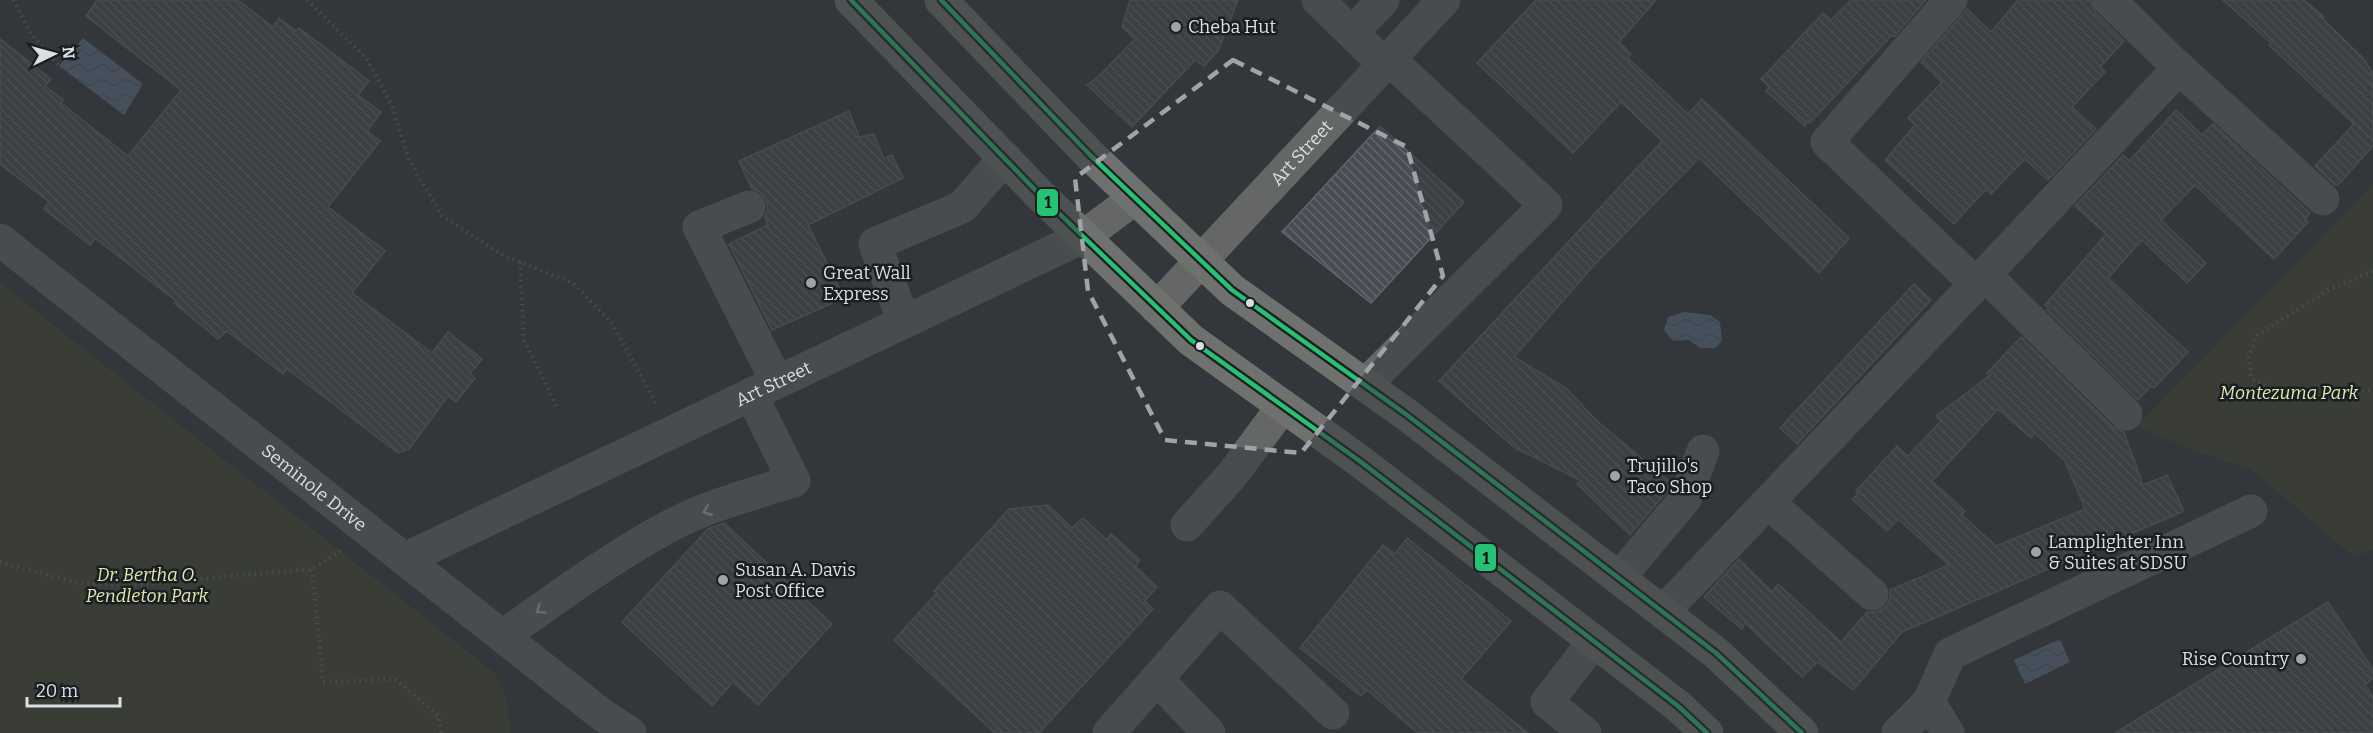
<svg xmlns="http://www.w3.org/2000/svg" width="2373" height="733" font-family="Bitter,serif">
<defs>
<pattern id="water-waves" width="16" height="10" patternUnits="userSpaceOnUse" patternTransform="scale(1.5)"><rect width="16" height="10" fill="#5c7086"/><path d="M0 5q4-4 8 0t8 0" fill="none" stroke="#4f5a65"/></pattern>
<pattern id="building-back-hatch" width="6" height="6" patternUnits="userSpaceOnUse" patternTransform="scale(1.5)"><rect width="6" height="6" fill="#474d53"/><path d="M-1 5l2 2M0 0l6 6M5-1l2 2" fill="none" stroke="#61666c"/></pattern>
</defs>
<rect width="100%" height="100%" fill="#33363a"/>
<!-- green -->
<g fill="#434631">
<polygon points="2373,185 2373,550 2354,557 2251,469 2200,453 2137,426"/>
<polygon points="0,283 495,673 506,695 511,733 0,733"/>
</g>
<!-- water -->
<g fill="url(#water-waves)">
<polygon points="83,38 143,84 124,115 59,66"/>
<polygon points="1684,312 1710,315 1720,322 1722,341 1715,348 1700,348 1689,340 1673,341 1664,330 1668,317"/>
<polygon points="2060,639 2070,662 2025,684 2014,660"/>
</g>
<!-- building -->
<g fill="url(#building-back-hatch)" stroke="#616468" stroke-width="1.5" fill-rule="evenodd">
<polygon points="97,0 238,0 273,27 279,18 296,31 299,28 369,81 358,95 381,112 367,131 380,141 328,207 385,251 352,293 432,353 448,332 482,359 470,374 475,378 456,402 448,396 409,449 398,453 287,369 283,374 227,331 218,339 174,303 176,301 95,238 90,245 44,209 49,202 0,164 0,39 51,79 45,86 63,100 61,103 128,156 181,90 86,16"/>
<polygon points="1130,0 1238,0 1218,51 1204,66 1195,60 1132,127 1087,85 1099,76 1135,39 1122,27"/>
<polygon points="1536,0 1656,0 1619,42 1631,54 1628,58 1688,114 1702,99 1849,238 1819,273 1699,158 1595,264 1514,357 1566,388 1596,420 1671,483 1669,489 1630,535 1577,484 1582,481 1515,448 1439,381 1662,141 1621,102 1573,153 1477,63"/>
<polygon points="1851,0 1926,0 1894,37 1892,35 1810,123 1808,121 1805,126 1766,91 1769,87 1761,79 1823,13 1831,20"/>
<polygon points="2018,0 2091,0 2096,13 2124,41 2100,67 2105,72 2072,107 2096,129 2048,180 2025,159 1991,194 1986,189 1954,224 1885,160 1915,125 1908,118 1942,82 1921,62 1967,9 1991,32"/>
<polygon points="2223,0 2304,0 2324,17 2322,18 2363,58 2373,73 2373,146 2338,185 2335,185 2315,166 2354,124 2269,45 2271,43"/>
<polygon points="2176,110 2202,135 2213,124 2310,213 2305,220 2308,222 2274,259 2195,185 2161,220 2206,263 2187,283 2142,240 2108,278 2188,352 2154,388 2151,386 2138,400 2047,310 2049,308 2045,305 2106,234 2075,206 2123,155 2129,161"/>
<polygon points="849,111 859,137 874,134 884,159 892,155 903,178 808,225 844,298 772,330 729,244 768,225 765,217 768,209 766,200 760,192 752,189 739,161"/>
<polygon points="1380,126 1464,202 1371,303 1282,232"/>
<polygon points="1914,284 1931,300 1797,444 1780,428"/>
<path d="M2021,337L2113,427L2124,432L2143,485L2167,475L2184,511L1902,632L1853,690L1818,662L1802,677L1745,623L1742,629L1704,597L1739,559L1772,592L1778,584L1841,642L1867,612H1877L1886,607L1890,598V590L1949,565L1898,519L1887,531L1852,499L1858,494L1856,491L1897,446L1908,456L1941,421L1936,416L1990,375L1987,373ZM1998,409L2031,438L2035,433L2065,461L2085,509L1996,546L1962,515L1965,511L1932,481Z"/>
<polygon points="1048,505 1072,528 1083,518 1107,540 1111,534 1140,560 1135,566 1157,587 1145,601 1153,609 1039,733 995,733 894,640 937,593 934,591 1009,509"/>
<polygon points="724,523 832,624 758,705 733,682 712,706 622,622 708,529"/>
<polygon points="1407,538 1511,621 1461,679 1528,733 1418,733 1367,690 1361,696 1300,648 1383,545 1395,554"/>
<polygon points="2328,602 2373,669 2373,678 2365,685 2373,697 2373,733 2115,733"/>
</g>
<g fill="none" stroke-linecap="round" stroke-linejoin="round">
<!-- path -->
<g stroke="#656667" stroke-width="4" stroke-dasharray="1.5 4.5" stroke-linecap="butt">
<polyline points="13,0 31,34 59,66"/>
<polyline points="307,0 367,59 392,106 409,160 442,216 504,256 573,283 612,323 656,404"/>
<polyline points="520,262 524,340 557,408"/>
<polyline points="2373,271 2328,290 2256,336 2249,357 2251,378 2285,397 2373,390"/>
<polyline points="0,562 79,583 125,586 312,569 341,551"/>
<polyline points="312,569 323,682 395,679 438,715 441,733"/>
</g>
<!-- minor -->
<g stroke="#656666" stroke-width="33">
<polyline points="1318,0 1384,64"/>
<polyline points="1352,33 1383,0"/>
<polyline points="2179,68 2323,199"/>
<polyline points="749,207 699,227 777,382"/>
<path id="s1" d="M0,240L601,714L630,733"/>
<polyline points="1985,275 2126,414"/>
<polyline points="1976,284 2179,68 2109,0"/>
<path id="s2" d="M1157,308L1444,0"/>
<polyline points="904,322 875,244 962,207 1005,158"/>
<polyline points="1365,385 1546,205 1389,59"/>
<polyline points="1768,502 1872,594"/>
<polyline points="1187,525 1232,475 1283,406"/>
<path id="s3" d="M405,559L1083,237L1135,198"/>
<polyline points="1619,578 1685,499 1703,451"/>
<polyline points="1663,612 1976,284 1827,142 1951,0"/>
<path d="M503,636C555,599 612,557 668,527C707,506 752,494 794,481L751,394"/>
<polyline points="1157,679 1209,733"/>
<polyline points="1929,702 1948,733"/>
<polyline points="1109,733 1220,607 1333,713"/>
<polyline points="1585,733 1547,702 1594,641"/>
<polyline points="1898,733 1929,702 1950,654 2251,511"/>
</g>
<!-- major -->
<g stroke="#6f716f" stroke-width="33">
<polyline points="851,0 1042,197 1191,340 1361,462 1678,706 1707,733"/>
<polyline points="941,0 1090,155 1232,290 1407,415 1716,653 1802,733"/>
</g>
<defs>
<g id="bus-1">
<polyline points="851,0 1042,197 1191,340 1361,462 1678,706 1707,733"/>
<polyline points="941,0 1090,155 1232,290 1407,415 1716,653 1802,733"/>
</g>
</defs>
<!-- bus-1 casing -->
<use href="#bus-1" stroke="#1a1d21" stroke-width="9"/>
<!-- bus-1 -->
<use href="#bus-1" stroke="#26c172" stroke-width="4.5"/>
</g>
<!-- one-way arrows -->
<defs><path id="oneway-chevron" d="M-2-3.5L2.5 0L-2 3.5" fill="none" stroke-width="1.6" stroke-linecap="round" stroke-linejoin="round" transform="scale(1.5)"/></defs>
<g stroke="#acafb2">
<use href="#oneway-chevron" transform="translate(707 511) rotate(158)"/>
<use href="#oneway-chevron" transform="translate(540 610) rotate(145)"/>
</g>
<!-- marked area -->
<path d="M0 0H2373V733H0ZM1233,60L1407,147L1443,276L1301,453L1165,440L1088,291L1075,178Z" fill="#33363a" fill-opacity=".55" fill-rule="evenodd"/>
<path fill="none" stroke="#a0a4a8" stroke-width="4.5" stroke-dasharray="12 8" stroke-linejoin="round" d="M1233,60L1407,147L1443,276L1301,453L1165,440L1088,291L1075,178Z"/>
<!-- markers -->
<g fill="#a0a4a8" stroke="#1a1d21" stroke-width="2">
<circle cx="1176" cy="27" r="6"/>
<circle cx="811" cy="283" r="6"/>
<circle cx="1615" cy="476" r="6"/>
<circle cx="2036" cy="552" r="6"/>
<circle cx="723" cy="580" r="6"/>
<circle cx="2301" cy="659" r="6"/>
</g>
<g fill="#dbdfe4" stroke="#1a1d21" stroke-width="2">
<circle cx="1250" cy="303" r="5"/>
<circle cx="1200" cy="346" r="5"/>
</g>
<g text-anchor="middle" stroke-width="5" stroke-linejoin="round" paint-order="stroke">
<!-- poi labels -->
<g font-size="18" fill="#dbdfe4" stroke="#1a1d21" text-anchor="start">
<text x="1188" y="33">Cheba Hut</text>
<text x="823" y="279">Great Wall<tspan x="823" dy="21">Express</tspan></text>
<text x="1627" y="472">Trujillo's<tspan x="1627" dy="21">Taco Shop</tspan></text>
<text x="2048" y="548">Lamplighter Inn<tspan x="2048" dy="21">&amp; Suites at SDSU</tspan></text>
<text x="735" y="576">Susan A. Davis<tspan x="735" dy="21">Post Office</tspan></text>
<text x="2289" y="665" text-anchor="end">Rise Country</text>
</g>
<!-- street labels -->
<g font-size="18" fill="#dbdfe4" stroke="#1a1d21">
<text dy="6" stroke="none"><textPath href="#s2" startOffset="212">Art Street</textPath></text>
<text dy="6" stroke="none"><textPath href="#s3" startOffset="408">Art Street</textPath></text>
<text dy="6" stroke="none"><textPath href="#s1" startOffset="400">Seminole Drive</textPath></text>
</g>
<!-- park labels -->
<g font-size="18" font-style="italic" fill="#e2e9ae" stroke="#1a1d21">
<text x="2289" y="399">Montezuma Park</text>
<text x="147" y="581">Dr. Bertha O.<tspan x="147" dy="21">Pendleton Park</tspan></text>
</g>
</g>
<g stroke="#1a1d21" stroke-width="2">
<rect x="1036" y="188" width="23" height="29" rx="6" fill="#26c172"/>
<rect x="1474" y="543" width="23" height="29" rx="6" fill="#26c172"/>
</g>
<g font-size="16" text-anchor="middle" font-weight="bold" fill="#111">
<text x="1048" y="208">1</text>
<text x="1486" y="564">1</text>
</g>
<!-- north arrow -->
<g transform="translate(54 54) rotate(85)" stroke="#1a1d21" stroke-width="4.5" paint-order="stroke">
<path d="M0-4.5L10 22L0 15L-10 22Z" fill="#dbdfe4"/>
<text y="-9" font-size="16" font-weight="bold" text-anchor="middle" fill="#dbdfe4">N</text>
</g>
<!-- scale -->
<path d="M27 697v9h93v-9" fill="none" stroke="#dbdfe4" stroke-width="3"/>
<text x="36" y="697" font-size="18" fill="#dbdfe4" stroke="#1a1d21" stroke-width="4.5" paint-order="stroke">20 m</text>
</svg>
